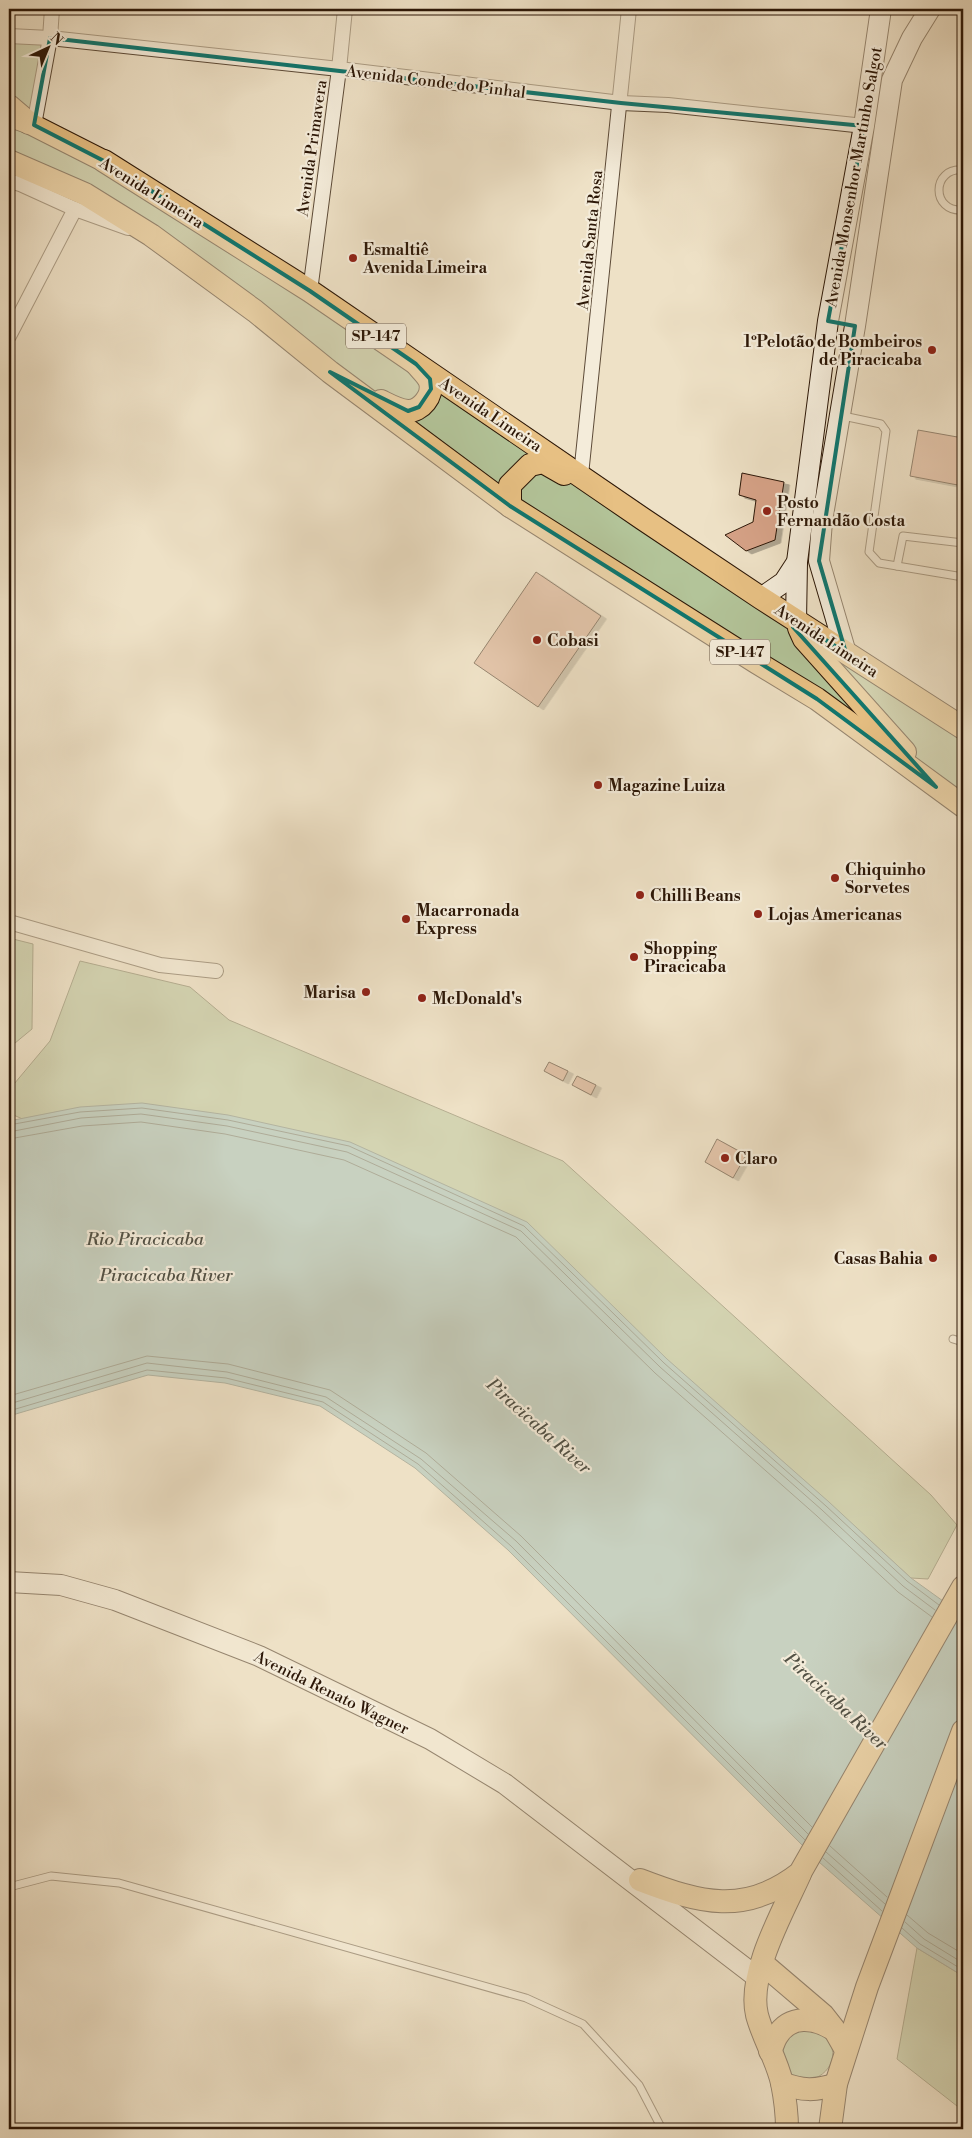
<svg xmlns="http://www.w3.org/2000/svg" width="972" height="2138" font-family="'Libre Bodoni',serif">
<defs>
<filter id="shadow"><feDropShadow dx="5.5" dy="3" stdDeviation="0" flood-color="#0004"/></filter>
</defs>
<rect width="100%" height="100%" fill="#eee1c6"/>
<filter id="stains"><feTurbulence type="fractalNoise" baseFrequency=".004" numOctaves="4"/><feColorMatrix values="0 0 0 0 .2 0 0 0 0 .09 0 0 0 0 .02 0 0 0 .5 -.17"/></filter>
<radialGradient id="worn" r=".72"><stop offset=".6" stop-color="#630" stop-opacity="0"/><stop offset="1" stop-color="#630" stop-opacity=".3"/></radialGradient>
<!-- green -->
<g fill="#b3c499" stroke="#706e50">
<polygon points="9,36 50,38 31,110 9,100"/>
<polygon points="9,116 104,161 963,728 963,806 28,158 9,150"/>
<polygon points="9,938 33,944 32,1029 9,1048"/>
<polygon points="80,961 190,987 229,1020 563,1161 931,1495 957,1525 928,1579 911,1578 771,1451 9,1113 9,1090 50,1041"/>
<polygon points="917,1948 963,1976 963,2109 957,2106 897,2059"/>
<path d="M797,2028L822,2032C826,2037 831,2043 832,2048C838,2072 806,2091 788,2073C783,2068 782,2055 780,2047Z"/>
</g>
<!-- water -->
<polygon fill="#99bdb8" stroke="#6d7b71" points="142,1103 228,1115 350,1142 527,1222 667,1359 829,1502 911,1578 943,1601 963,1622 963,1976 917,1948 819,1862 508,1550 415,1468 320,1406 225,1383 148,1375 9,1416 9,1121 80,1107"/>
<g fill="none" stroke-linecap="round" stroke-linejoin="round">
<!-- shore -->
<g stroke="#626a60" stroke-width="1">
<polyline points="9,1125 80,1112 142,1108 228,1120 349,1146 524,1226 664,1363 826,1506 907,1581 939,1605"/>
<polyline points="9,1132 81,1118 141,1114 227,1126 347,1152 521,1231 660,1367 822,1510 903,1586 935,1610"/>
<polyline points="9,1139 82,1126 141,1122 225,1134 344,1160 516,1237 655,1373 817,1516 898,1592 932,1617"/>
<polyline points="9,1396 147,1356 228,1364 330,1390 426,1453 521,1536 812,1827"/>
<polyline points="9,1404 147,1363 227,1372 326,1397 421,1459 516,1541 808,1834"/>
<polyline points="9,1411 147,1370 226,1378 323,1402 418,1464 511,1546 805,1840"/>
<polyline points="830,1846 887,1897"/>
<polyline points="826,1852 885,1904"/>
<polyline points="823,1858 882,1911"/>
<polyline points="907,1915 928,1933 963,1954"/>
<polyline points="905,1922 924,1939 963,1963"/>
<polyline points="902,1928 920,1944 963,1970"/>
</g>
</g>
<!-- building -->
<g fill="#d6a287" stroke="#2c1707" filter="url(#shadow)">
<polygon points="918,430 963,438 963,486 910,476"/>
<polygon points="742,473 784,482 775,540 746,551 725,535 753,522 756,500 739,495"/>
<polygon points="536,572 601,616 538,707 474,663"/>
<polygon points="549,1062 568,1071 563,1081 544,1071"/>
<polygon points="577,1076 596,1085 591,1095 572,1085"/>
<polygon points="717,1139 746,1155 733,1178 705,1162"/>
</g>
<g fill="none" stroke-linecap="round" stroke-linejoin="round">
<defs>
<g id="service">
<path d="M963,170C931,167 931,213 963,210"/>
<polyline points="843,416 881,424 886,431 869,552 879,563 963,577"/>
<polyline points="897,566 903,536 963,543"/>
<polyline points="953,1339 963,1342"/>
<polyline points="9,1887 51,1876 119,1883 526,1998 583,2024 639,2085 662,2129"/>
</g>
<g id="minor">
<polyline points="9,36 50,38 339,69 621,103 668,105 864,126"/>
<polyline points="34,125 50,38 52,9"/>
<polyline points="9,181 20,184 75,209"/>
<polyline points="310,291 339,69 345,9"/>
<polyline points="9,336 75,209 128,228"/>
<polyline points="581,475 629,9"/>
<polyline points="9,922 160,965 216,971"/>
</g>
<g id="secondary">
<polyline points="761,598 784,582 797,562 828,321 864,126 881,9"/>
<polyline points="796,621 797,562"/>
<polyline points="846,653 819,561 822,521 855,326 892,80 912,38 930,9"/>
<polyline points="9,1582 61,1585 115,1600 259,1656 430,1739 505,1784 758,1978"/>
</g>
<polyline id="primary" points="12,117 29,123 104,161"/>
<g id="trunk">
<polyline points="9,106 29,123"/>
<polyline points="9,161 85,194 151,235 255,311 330,372 510,506 756,662 817,699 963,806"/>
<polyline points="104,161 310,291 643,519 761,598 963,728"/>
<path d="M381,401C389,405 398,410 407,411C421,412 434,395 430,382C428,376 422,371 418,366"/>
<polyline points="510,506 510,485 530,465 543,462 564,474"/>
<polyline points="799,628 804,639 905,752"/>
<path d="M640,1880C700,1903 745,1916 800,1873L963,1587"/>
<polyline points="762,1963 823,2015 834,2029 846,2050"/>
<path d="M770,2051C773,2046 774,2040 777,2036C790,2014 815,2018 833,2029"/>
<path d="M782,2083C801,2091 817,2091 836,2084"/>
<path d="M787,2129C787,2114 785,2098 782,2083C777,2060 763,2038 757,2015C747,1974 784,1910 800,1874"/>
<polyline points="830,2129 836,2084 867,1987 963,1731"/>
</g>
</defs>
<!-- service casing -->
<use href="#service" stroke="#5c4a37" stroke-width="9"/>
<!-- minor casing -->
<use href="#minor" stroke="#5c4a37" stroke-width="16"/>
<!-- secondary casing -->
<use href="#secondary" stroke="#2c1707" stroke-width="22"/>
<!-- primary casing -->
<use href="#primary" stroke="#2c1707" stroke-width="23"/>
<!-- trunk casing -->
<use href="#trunk" stroke="#2c1707" stroke-width="24"/>
<!-- service -->
<use href="#service" stroke="#f4ecda" stroke-width="7"/>
<!-- minor -->
<use href="#minor" stroke="#f4ecda" stroke-width="14"/>
<!-- secondary -->
<use href="#secondary" stroke="#f4ecda" stroke-width="20"/>
<!-- primary -->
<use href="#primary" stroke="#e7c083" stroke-width="21"/>
<!-- trunk -->
<use href="#trunk" stroke="#e7c083" stroke-width="22"/>
</g>
<!-- marked area -->
<path d="M0 0H972V2138H0ZM50,38L621,103L864,126L828,321L855,326L819,561L846,653L798,622L793,627L936,787L817,699L510,506L330,372L408,411L419,407L431,389L430,379L416,364L310,291L104,161L34,125Z" fill="#eee1c6" fill-opacity=".55" fill-rule="evenodd"/>
<path fill="none" stroke="#0f766e" stroke-width="4" stroke-linejoin="round" d="M50,38L621,103L864,126L828,321L855,326L819,561L846,653L798,622L793,627L936,787L817,699L510,506L330,372L408,411L419,407L431,389L430,379L416,364L310,291L104,161L34,125Z"/>
<!-- markers -->
<g fill="#8f2418" stroke="#f4ecda" stroke-width="2">
<circle cx="353" cy="258" r="5"/>
<circle cx="932" cy="350" r="5"/>
<circle cx="767" cy="511" r="5"/>
<circle cx="537" cy="640" r="5"/>
<circle cx="598" cy="785" r="5"/>
<circle cx="835" cy="878" r="5"/>
<circle cx="640" cy="895" r="5"/>
<circle cx="758" cy="914" r="5"/>
<circle cx="406" cy="919" r="5"/>
<circle cx="634" cy="957" r="5"/>
<circle cx="366" cy="992" r="5"/>
<circle cx="422" cy="998" r="5"/>
<circle cx="725" cy="1158" r="5"/>
<circle cx="933" cy="1258" r="5"/>
</g>
<g text-anchor="middle" stroke-width="4.5" stroke-linejoin="round" paint-order="stroke">
<!-- shield labels -->
<g fill="#f4ecda" stroke="#685746" stroke-width="1">
<rect x="346" y="323.5" width="60" height="25" rx="4"/>
<rect x="710" y="639.5" width="60" height="25" rx="4"/>
</g>
<g font-size="15" font-weight="bold" fill="#2c1707">
<text x="376" y="341">SP-147</text>
<text x="740" y="657">SP-147</text>
</g>
<!-- street labels -->
<g font-size="16" fill="#2c1707" stroke="#f4ecda">
<text transform="translate(436 81) rotate(7)" y="6">Avenida Conde do Pinhal</text>
<text transform="translate(311 148) rotate(-82)" y="6">Avenida Primavera</text>
<text transform="translate(853 177) rotate(-80)" y="6">Avenida Monsenhor Martinho Salgot</text>
<text transform="translate(152 192) rotate(32)" y="6">Avenida Limeira</text>
<text transform="translate(589 240) rotate(-84)" y="6">Avenida Santa Rosa</text>
<text transform="translate(491 414) rotate(34)" y="6">Avenida Limeira</text>
<text transform="translate(827 640) rotate(33)" y="6">Avenida Limeira</text>
<text transform="translate(332 1692) rotate(26)" y="6">Avenida Renato Wagner</text>
</g>
<!-- poi labels -->
<g font-size="16" font-weight="bold" fill="#2c1707" stroke="#f4ecda" text-anchor="start">
<text x="363" y="255">Esmaltiê<tspan x="363" dy="18">Avenida Limeira</tspan></text>
<text x="922" y="347" text-anchor="end">1ºPelotão de Bombeiros<tspan x="922" dy="18">de Piracicaba</tspan></text>
<text x="777" y="508">Posto<tspan x="777" dy="18">Fernandão Costa</tspan></text>
<text x="547" y="646">Cobasi</text>
<text x="608" y="791">Magazine Luiza</text>
<text x="845" y="875">Chiquinho<tspan x="845" dy="18">Sorvetes</tspan></text>
<text x="650" y="901">Chilli Beans</text>
<text x="416" y="916">Macarronada<tspan x="416" dy="18">Express</tspan></text>
<text x="768" y="920">Lojas Americanas</text>
<text x="644" y="954">Shopping<tspan x="644" dy="18">Piracicaba</tspan></text>
<text x="356" y="998" text-anchor="end">Marisa</text>
<text x="432" y="1004">McDonald's</text>
<text x="735" y="1164">Claro</text>
<text x="923" y="1264" text-anchor="end">Casas Bahia</text>
</g>
<!-- water labels -->
<g font-size="18" font-style="italic" fill="#525145" stroke="#f4ecda">
<text x="145" y="1245">Rio Piracicaba</text>
<text x="166" y="1281">Piracicaba River</text>
<text transform="translate(539 1426) rotate(42)" y="6">Piracicaba River</text>
<text transform="translate(836 1701) rotate(43)" y="6">Piracicaba River</text>
</g>
</g>
<!-- margin -->
<rect width="972" height="2138" fill="none" stroke="#eee1c6" stroke-width="30"/>
<rect x="10" y="10" width="952" height="2118" fill="none" stroke="#2c1707" stroke-width="2.5"/>
<rect x="15" y="15" width="942" height="2108" fill="none" stroke="#2c1707"/>
<!-- north arrow -->
<g transform="translate(48 48) rotate(44)" stroke="#f4ecda" stroke-width="4" paint-order="stroke">
<path d="M0-4L9 19L0 12L-9 19Z" fill="#2c1707"/>
<text y="-8" font-size="14" font-weight="bold" text-anchor="middle" fill="#2c1707">N</text>
</g>
<rect width="100%" height="100%" filter="url(#stains)"/>
<rect width="100%" height="100%" fill="url(#worn)"/>
</svg>
